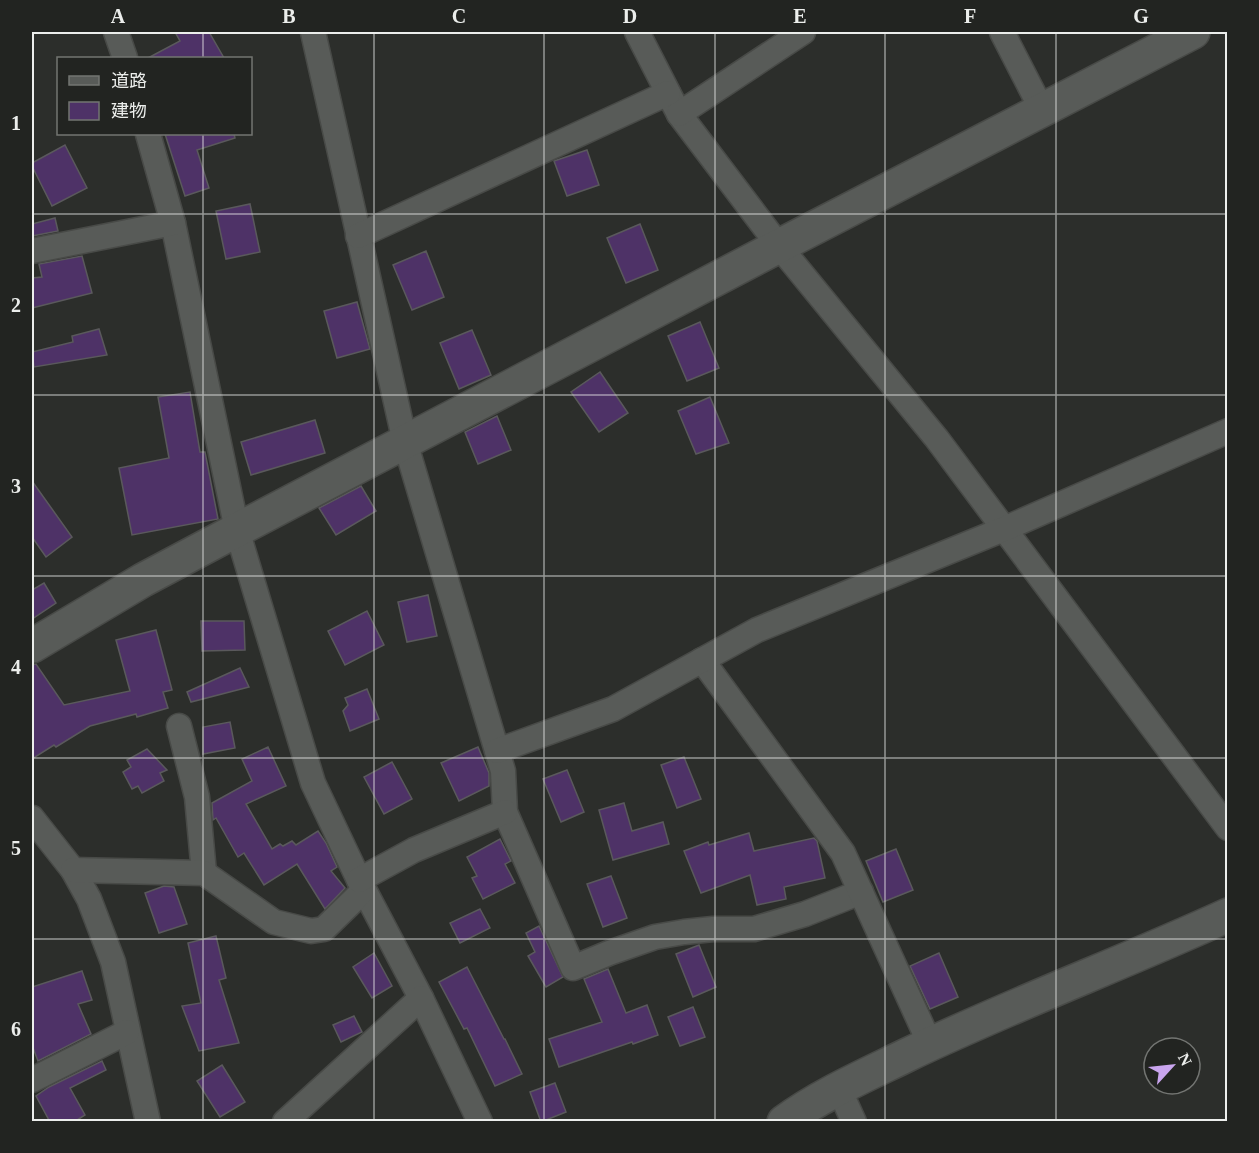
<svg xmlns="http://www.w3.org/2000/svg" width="1259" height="1153" font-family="'Times New Roman','Noto Sans JP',serif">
<rect width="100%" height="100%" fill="#2c2e2b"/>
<!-- building -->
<g fill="#4e3267" stroke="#5a595c" stroke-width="1.5">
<polygon points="175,32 209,32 224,58 148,58 180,41"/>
<polygon points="165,134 234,134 235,138 197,150 209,188 185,196"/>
<polygon points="65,145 87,188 52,206 32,166 32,163"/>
<polygon points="587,150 599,185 567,196 554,161"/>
<polygon points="250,204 260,252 226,259 216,211"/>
<polygon points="55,218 58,231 32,236 32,224"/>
<polygon points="640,224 658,270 626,283 607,238"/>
<polygon points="426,251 444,297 412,310 393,265"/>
<polygon points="82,256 92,293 32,308 32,278 42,277 39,264"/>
<polygon points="357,302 370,349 337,358 324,311"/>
<polygon points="700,322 719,368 687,381 668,336"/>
<polygon points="99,329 107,355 34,367 32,352 73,342 72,336"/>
<polygon points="472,330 491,375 459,389 440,343"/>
<polygon points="600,372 628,413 599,432 571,392"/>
<polygon points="190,392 200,452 205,452 218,519 132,535 119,468 169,458 158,397"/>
<polygon points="710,397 729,443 696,454 678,411"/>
<polygon points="497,416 511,450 478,464 465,432"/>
<polygon points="315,420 325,453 251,475 241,442"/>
<polygon points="32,481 72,537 46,557 32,537"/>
<polygon points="361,486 376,511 336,535 319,508"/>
<polygon points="44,583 56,603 32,619 32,590"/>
<polygon points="428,595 437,636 407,642 398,602"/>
<polygon points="367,611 384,645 345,665 328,631"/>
<polygon points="201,621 244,621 245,650 202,651"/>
<polygon points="156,630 172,690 163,692 168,708 137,717 136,714 90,726 56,747 54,745 32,759 32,665 36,664 64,705 130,691 116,640"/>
<polygon points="240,668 249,687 191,702 187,692"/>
<polygon points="367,689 379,719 350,731 343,711 348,705 345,698"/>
<polygon points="230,722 235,748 203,754 203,727"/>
<polygon points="268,747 286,786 246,804 272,849 280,844 283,846 292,841 296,845 318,831 326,843 337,867 331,871 345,888 325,909 297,864 264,885 244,853 238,857 216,818 213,820 212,803 252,781 242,759"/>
<polygon points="478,747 489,773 489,786 459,801 441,763"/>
<polygon points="147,749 167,770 160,773 164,781 142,793 138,786 132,789 123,772 131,767 127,760"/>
<polygon points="684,757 701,799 677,808 661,765"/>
<polygon points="392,762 412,799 384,814 364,777"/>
<polygon points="567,770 584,812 561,822 543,779"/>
<polygon points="624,803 632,831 663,822 669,844 613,860 599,810"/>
<polygon points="749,833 754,851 814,838 817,841 825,878 784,887 786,899 757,905 750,875 701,893 684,851 708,842 709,845"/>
<polygon points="500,839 511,861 505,864 515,883 483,899 472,878 477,876 467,857"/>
<polygon points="896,849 913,890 883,902 866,861"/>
<polygon points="611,876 627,918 603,927 587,884"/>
<polygon points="164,886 174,887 187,924 159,933 145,893"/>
<polygon points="480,909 490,928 460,943 450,923"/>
<polygon points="539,926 563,977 546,987 528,956 535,952 526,933"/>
<polygon points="216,936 226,978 219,980 239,1043 199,1051 182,1006 201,1003 188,943"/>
<polygon points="699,945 716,987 693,997 676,954"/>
<polygon points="374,953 392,986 372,998 353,967"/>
<polygon points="939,953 958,997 930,1009 910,966"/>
<polygon points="467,967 504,1039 505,1039 522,1074 495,1086 467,1028 464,1029 439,982"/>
<polygon points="608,969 626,1013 647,1005 658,1035 633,1044 632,1042 559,1067 549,1039 602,1022 584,979"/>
<polygon points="82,971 92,1000 78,1004 91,1034 38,1061 32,1045 32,987"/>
<polygon points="693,1007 705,1037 680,1046 668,1017"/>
<polygon points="354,1016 362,1032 341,1042 333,1025"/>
<polygon points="102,1061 106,1070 70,1088 85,1115 74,1122 50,1122 36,1096 49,1087"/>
<polygon points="222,1065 245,1102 220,1117 197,1081"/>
<polygon points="555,1083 566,1112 541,1122 530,1092"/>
</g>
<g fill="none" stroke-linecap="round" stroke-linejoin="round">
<defs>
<g id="street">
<polyline points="116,32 125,58"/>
<polyline points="313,32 405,442 503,771 505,812 573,968 609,953 655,937 684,932 713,929 754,929 805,914 861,892"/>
<polyline points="637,32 679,114 779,246 937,439 1228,828"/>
<polyline points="1002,32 1042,110"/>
<polyline points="679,114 803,32"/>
<polyline points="148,134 173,223 237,530 313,783 359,880 421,998 480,1122"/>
<polyline points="358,236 668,93"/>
<polyline points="32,251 173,223"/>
<polyline points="702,660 843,853 930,1044"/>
<polyline points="179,726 197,797 204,873"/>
<polyline points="497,751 613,709 757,630 1004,529 1228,431"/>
<polyline points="32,818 73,870 89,899 113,962 148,1122"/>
<polyline points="73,870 204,873 274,922 311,931 324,929 364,890"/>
<polyline points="359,880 414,850 505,812"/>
<polyline points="32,1080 127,1032"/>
<polyline points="839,1089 854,1122"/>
<polyline points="285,1122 421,998"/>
</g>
<g id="secondary">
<polyline points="32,646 143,580 237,530 779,246 1193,32"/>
<path d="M784,1122C821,1095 864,1076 905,1056C1011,1005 1121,964 1228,915"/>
</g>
</defs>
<!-- street casing -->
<use href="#street" stroke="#484a47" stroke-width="27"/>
<!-- secondary casing -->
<use href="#secondary" stroke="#484a47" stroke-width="36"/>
<!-- street -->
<use href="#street" stroke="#585b58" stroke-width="24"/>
<!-- secondary -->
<use href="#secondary" stroke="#585b58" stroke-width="33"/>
</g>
<!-- grid -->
<path fill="none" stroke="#eceeec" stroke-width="1.5" stroke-opacity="0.55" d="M203,32V58M374,32V1122M544,32V1122M715,32V1122M885,32V1122M1056,32V1122M203,134V1122M32,214H1228M32,395H1228M32,576H1228M32,758H1228M32,939H1228"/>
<!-- border -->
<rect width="1259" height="1153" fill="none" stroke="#222421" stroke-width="66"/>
<!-- legend -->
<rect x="57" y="57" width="195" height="78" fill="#222421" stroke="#737572" stroke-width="1.5"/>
<rect x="69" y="76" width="30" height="9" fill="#585b58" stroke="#737572" stroke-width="1.5"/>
<text x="111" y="87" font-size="18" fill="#eceeec">道路</text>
<rect x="69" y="102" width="30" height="18" fill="#4e3267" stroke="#737572" stroke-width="1.5"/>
<text x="111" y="117" font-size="18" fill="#eceeec">建物</text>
<!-- north arrow -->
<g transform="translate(1172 1066) rotate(63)"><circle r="28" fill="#222421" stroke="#737572" stroke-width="1.5"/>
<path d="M0-4.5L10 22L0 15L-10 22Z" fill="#c9a5ee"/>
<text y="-9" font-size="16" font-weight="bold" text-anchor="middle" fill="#eceeec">N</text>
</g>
<rect x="33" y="33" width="1193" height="1087" fill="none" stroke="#eceeec" stroke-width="2"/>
<g font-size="20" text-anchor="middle" font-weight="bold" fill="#eceeec">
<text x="118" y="23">A</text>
<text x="289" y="23">B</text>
<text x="459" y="23">C</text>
<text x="630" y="23">D</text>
<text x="800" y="23">E</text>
<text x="970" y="23">F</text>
<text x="1141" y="23">G</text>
<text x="16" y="130">1</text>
<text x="16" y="312">2</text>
<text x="16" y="493">3</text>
<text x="16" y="674">4</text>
<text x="16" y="855">5</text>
<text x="16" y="1036">6</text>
</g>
</svg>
